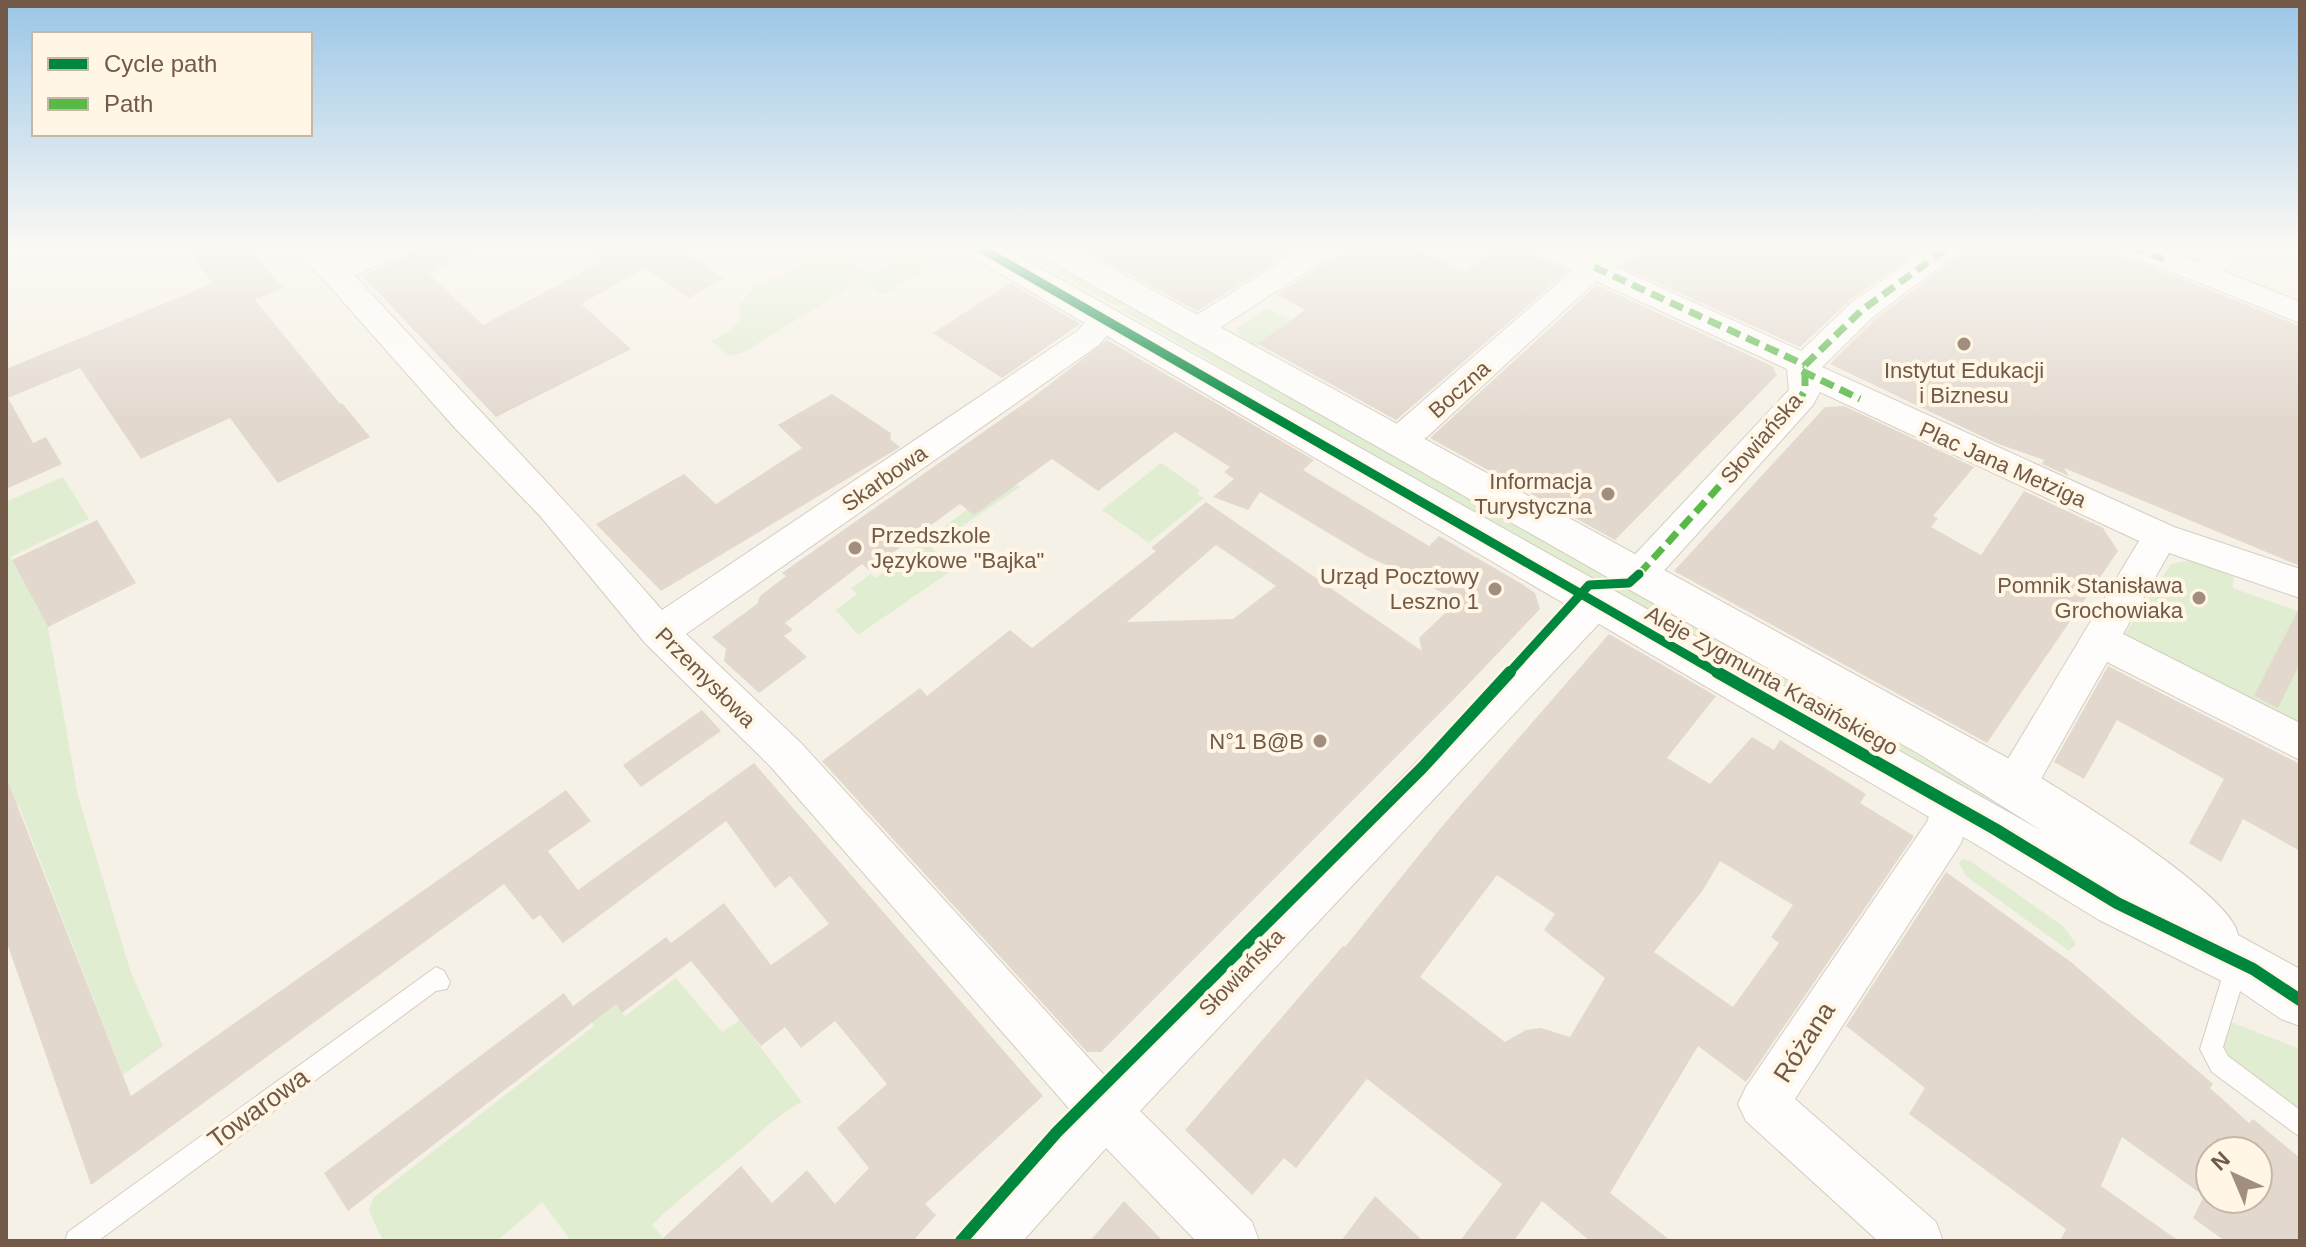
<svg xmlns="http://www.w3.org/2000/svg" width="2306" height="1247" font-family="Arial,sans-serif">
<rect width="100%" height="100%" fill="#f6f1e6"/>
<!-- green -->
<g fill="#e0edd1">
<path d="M906,246H941L954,253L883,295L861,280L742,353L729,356L711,341C727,332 744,326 739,306L754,287L777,275L782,279L791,269L828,248L871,275L913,251Z"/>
<polygon points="1011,246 1069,246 1147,290 1120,308"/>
<polygon points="1148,292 2012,771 1990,806 1610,592 1122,310"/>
<polygon points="1267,308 1290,320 1257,346 1240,336 1237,328"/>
<polygon points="1161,463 1200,490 1197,494 1204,498 1149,543 1102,510"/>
<polygon points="1003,476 1020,487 931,547 954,569 858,635 836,610 857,594 851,588 871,574 876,578 989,493"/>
<polygon points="63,477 89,519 10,557 48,627 78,796 130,970 163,1046 123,1075 19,806 6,812 6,502"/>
<polygon points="2191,560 2234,573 2233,588 2300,612 2300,732 2127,640 2125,634 2171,564"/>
<polygon points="1963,859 1972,862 2064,927 2076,944 2069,951 1966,876 1959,863"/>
<path d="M676,978L722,1032L740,1020L802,1102C773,1117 758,1136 733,1156C705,1179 678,1199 652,1225L666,1241H571L542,1202L497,1241H383L369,1211L373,1198L594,1026L584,1010L607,993L625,1016Z"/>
<polygon points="2220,1018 2300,1049 2300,1125 2220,1064"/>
</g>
<!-- building -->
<g fill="#e2d8ce" fill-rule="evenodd">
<polygon points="183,246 247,246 283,288 255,300 340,404 342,403 370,437 278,483 230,418 141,459 80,368 8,398 33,443 46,437 62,464 6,489 6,369 213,283"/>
<polygon points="424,246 485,246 429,274 483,325 603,261 581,246 686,246 680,249 724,278 689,298 645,268 581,304 631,349 496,417 363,276"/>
<polygon points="1078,246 1301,246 1197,311"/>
<polygon points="1344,246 1412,246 1465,272 1498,246 1528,246 1534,255 1568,271 1396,420 1258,344 1305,310 1277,294 1338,255"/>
<polygon points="1647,246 1926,246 1849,301 1800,347 1621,267 1642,255"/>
<polygon points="1967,246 2114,246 2121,255 2300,326 2300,566 2064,468 2069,476 2042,464 2044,460 1996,443 1830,364 1875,319 1962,254"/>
<polygon points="1011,283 1080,324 1002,378 933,333"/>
<polygon points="1597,285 1772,366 1777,375 1615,540 1430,438"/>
<path d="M1107,340L1314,460L1303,470L1429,546L1439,536L1522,584L1535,593L1540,609L1460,693L1101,1052H1087L822,761L920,688L927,696L1010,630L1032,648L1156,551L1151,548L1206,502L1422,651L1419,638L1458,601L1422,582L1405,583L1401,571L1370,558L1260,492L1248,510L1213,497L1234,479L1224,472L1230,467L1175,432L1098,491L1052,459L974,515L960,504L869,570L862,564L785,623L793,630L784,636L807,657L759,693L724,661L726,649L712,637L757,604L760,596L786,576L782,573L1032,398ZM1216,545L1276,586L1233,619L1127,622Z"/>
<polygon points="832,394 891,433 890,439 900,447 661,591 596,524 684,474 716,504 802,448 778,425"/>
<polygon points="1844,406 1974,467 1933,516 1938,518 1931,527 1981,555 2024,491 2103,528 2118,551 1987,743 1674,571 1825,407"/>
<polygon points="97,520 136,583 48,627 12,560"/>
<polygon points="2300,606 2300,663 2278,708 2254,696"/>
<path d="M1609,634L1716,696L1667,758L1710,784L1752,737L1774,750L1780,740L1866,794L1860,803L1914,836L1746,1082L1698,1046L1610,1193L1671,1241H1590L1542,1201L1514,1241H1460L1502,1184L1367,1079L1296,1168L1284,1158L1252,1195L1185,1130L1343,946L1345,947L1444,824ZM1720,861L1793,905L1771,937L1779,943L1733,1007L1654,952L1703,890ZM1497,875L1555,914L1544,930L1605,978L1570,1037L1541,1028L1526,1030L1505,1042L1420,977Z"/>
<polygon points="2108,666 2300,764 2300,851 2243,819 2221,862 2189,843 2224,779 2117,720 2084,779 2054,762"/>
<polygon points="702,710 721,731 641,787 623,765"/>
<polygon points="754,763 1043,1096 925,1204 936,1215 913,1241 660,1241 741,1166 772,1203 807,1170 835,1204 869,1168 837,1128 887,1084 835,1021 801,1048 785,1027 761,1046 691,961 622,1013 616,1004 348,1211 324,1173 564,993 573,1006 666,937 671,943 724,903 771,965 829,924 790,876 775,888 726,821 563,943 540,915 533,920 504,884 91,1185 6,940 6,777 131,1096 566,790 591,821 548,851 578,890"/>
<path d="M1946,872L2071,962L2213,1084L2210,1088L2249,1123L2253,1119L2300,1158V1241H2225L2193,1218L2204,1196L2122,1137L2101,1186L2179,1241H2060L2066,1229L1909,1114L1925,1088L1846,1026ZM2210,1151H2258V1199H2210Z"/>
<polygon points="1375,1196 1423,1241 1341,1241"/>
<polygon points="1124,1201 1163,1241 1090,1241"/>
</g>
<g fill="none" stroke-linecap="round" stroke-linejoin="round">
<defs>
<g id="lane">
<polygon points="2238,952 2246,955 2249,962 2223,1047 2228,1056 2300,1110 2300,1137 2212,1072 2200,1049 2227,962 2230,955"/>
<polygon points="436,967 444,971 450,982 447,989 436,991 98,1241 65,1241 68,1232"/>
</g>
<g id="street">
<path d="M289,246H321L339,261L371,246H408L404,252L355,276C457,388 563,496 662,610L1077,331C1090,318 1097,308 1116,313L1120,320L1099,345L686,634L801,743L1106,1077L1583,593L1596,588L1609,593L1615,603L1609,613L1140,1111L1252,1222L1259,1241H1196L1106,1148L1023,1241H963L970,1222L1072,1112L771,767L645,643L541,517L454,427L325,281Z"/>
<polygon points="1306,246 1341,246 1336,252 1209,335 1198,338 1187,335 1182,328 1187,321"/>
<path d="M1531,246H1568L1591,256L1609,246H1644L1640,252L1615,267L1801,351L1851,303L1931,246H1964L1960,252L1873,317L1822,367L2174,527L2300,569V598L2169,553L2123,634L2300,723V760L2107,662L2029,800L2014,805L1999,800L1993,787L1999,774L2139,541L1820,392L1813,405L1652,584L1639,588L1626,584L1621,574L1626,564L1789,390L1787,369L1596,281L1428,436C1413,447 1404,455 1386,449L1381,441L1386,433L1573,270L1535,252Z"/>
<polygon points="2117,246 2157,246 2198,262 2217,246 2248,246 2223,271 2300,302 2300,323 2122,252"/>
<polygon points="1953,786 1968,792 1974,805 1961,843 1795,1099 1936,1222 1943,1241 1878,1241 1746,1121 1738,1104 1746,1087 1927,822 1938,792"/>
</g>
<path id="secondary" d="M960,246H1001L2042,831L1921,755L1036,253L1031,246H1072L2013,761C2055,786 2233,893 2238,935L2300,969V1026L2281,1019L2234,987L2099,920L1977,845L965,253Z"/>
</defs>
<!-- lane casing -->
<use href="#lane" stroke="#d5ccc1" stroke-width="2"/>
<!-- street casing -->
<use href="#street" stroke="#d5ccc1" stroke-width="2"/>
<!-- secondary casing -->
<use href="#secondary" stroke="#d6cdc3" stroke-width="2"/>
<!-- lane -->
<use href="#lane" fill="#fefdfb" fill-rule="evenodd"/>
<!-- street -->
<use href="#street" fill="#fefdfb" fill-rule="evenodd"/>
<!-- secondary -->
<use href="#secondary" fill="#fefdfb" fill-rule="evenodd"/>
<!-- quiet -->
<g stroke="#58b947" stroke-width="7" stroke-dasharray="14 7" stroke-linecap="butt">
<polyline points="2132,246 2170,262"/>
<polyline points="1594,267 1805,365"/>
<polyline points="1802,371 1860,399"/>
<polyline points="1639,574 1801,397 1805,390 1805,365 1862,310 1950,246"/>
</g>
<defs>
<g id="cycleway-far1">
<polyline points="977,246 1720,674"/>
<polyline points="1508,674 1589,585 1629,583 1639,574"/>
</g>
<g id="cycleway">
<polyline points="1717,672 1995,829 2117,903 2253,969 2300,1000"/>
<polyline points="961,1241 1057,1132 1422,768 1510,672"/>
</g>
</defs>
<!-- cycleway-far1 casing -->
<use href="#cycleway-far1" stroke="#fff6e6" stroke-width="13"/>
<!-- cycleway casing -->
<use href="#cycleway" stroke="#fff6e6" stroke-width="17"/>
<!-- cycleway-far1 -->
<use href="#cycleway-far1" stroke="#00873e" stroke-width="9"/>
<!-- cycleway -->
<use href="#cycleway" stroke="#00873e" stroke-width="12"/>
</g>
<!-- sky -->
<linearGradient id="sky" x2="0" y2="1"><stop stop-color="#9bc6e7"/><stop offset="0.59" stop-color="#fbf9f4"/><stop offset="1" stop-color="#fbf9f4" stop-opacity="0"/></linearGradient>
<rect width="2306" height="420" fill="url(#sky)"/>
<!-- markers -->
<g fill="#a18e7f" stroke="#fff6e6" stroke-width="3">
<circle cx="1964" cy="344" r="8"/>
<circle cx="1608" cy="494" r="8"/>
<circle cx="855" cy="548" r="8"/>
<circle cx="1495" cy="589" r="8"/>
<circle cx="2199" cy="598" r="8"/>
<circle cx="1320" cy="741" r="8"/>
</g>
<g text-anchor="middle" stroke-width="8" stroke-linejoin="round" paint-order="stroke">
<!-- poi labels -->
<g font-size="22" fill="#735947" stroke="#fff6e6" text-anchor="end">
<text x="1964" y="378" text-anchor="middle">Instytut Edukacji<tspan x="1964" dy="25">i Biznesu</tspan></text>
<text x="1592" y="489">Informacja<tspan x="1592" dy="25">Turystyczna</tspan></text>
<text x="871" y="543" text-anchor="start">Przedszkole<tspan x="871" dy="25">Językowe "Bajka"</tspan></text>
<text x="1479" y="584">Urząd Pocztowy<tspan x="1479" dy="25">Leszno 1</tspan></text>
<text x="2183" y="593">Pomnik Stanisława<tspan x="2183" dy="25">Grochowiaka</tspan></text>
<text x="1304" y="749">N°1 B@B</text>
</g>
<!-- street labels -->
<g font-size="22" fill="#735947" stroke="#fff6e6">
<text transform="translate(1459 389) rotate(-42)" y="8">Boczna</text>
<text transform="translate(1761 438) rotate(-49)" y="8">Słowiańska</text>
<text transform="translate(2003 464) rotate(24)" y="8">Plac Jana Metziga</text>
<text transform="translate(884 478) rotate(-35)" y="8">Skarbowa</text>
<text transform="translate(706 677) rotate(45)" y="8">Przemysłowa</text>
<text transform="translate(1772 680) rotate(29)" y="8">Aleje Zygmunta Krasińskiego</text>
<text transform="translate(1241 972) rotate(-46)" y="8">Słowiańska</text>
</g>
<!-- near-street labels -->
<g font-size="26" fill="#735947" stroke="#fff6e6">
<text transform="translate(1804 1042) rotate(-57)" y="9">Różana</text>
<text transform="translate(258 1108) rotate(-36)" y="9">Towarowa</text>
</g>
</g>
<!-- border -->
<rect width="2306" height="1247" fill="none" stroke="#735947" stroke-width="16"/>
<!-- legend -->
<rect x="32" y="32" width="280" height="104" fill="#fff6e6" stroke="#c7b7a6" stroke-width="2"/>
<rect x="48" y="58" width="40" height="12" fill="#00873e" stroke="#c7b7a6" stroke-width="2"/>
<text x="104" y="72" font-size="24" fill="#735947">Cycle path</text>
<rect x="48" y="98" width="40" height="12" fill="#58b947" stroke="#c7b7a6" stroke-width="2"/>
<text x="104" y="112" font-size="24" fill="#735947">Path</text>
<!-- north arrow -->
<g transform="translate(2234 1175) rotate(316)"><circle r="38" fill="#fff6e6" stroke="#c7b7a6" stroke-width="2"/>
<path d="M0-6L14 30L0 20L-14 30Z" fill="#a18e7f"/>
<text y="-12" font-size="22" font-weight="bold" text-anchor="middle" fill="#735947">N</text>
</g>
</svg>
